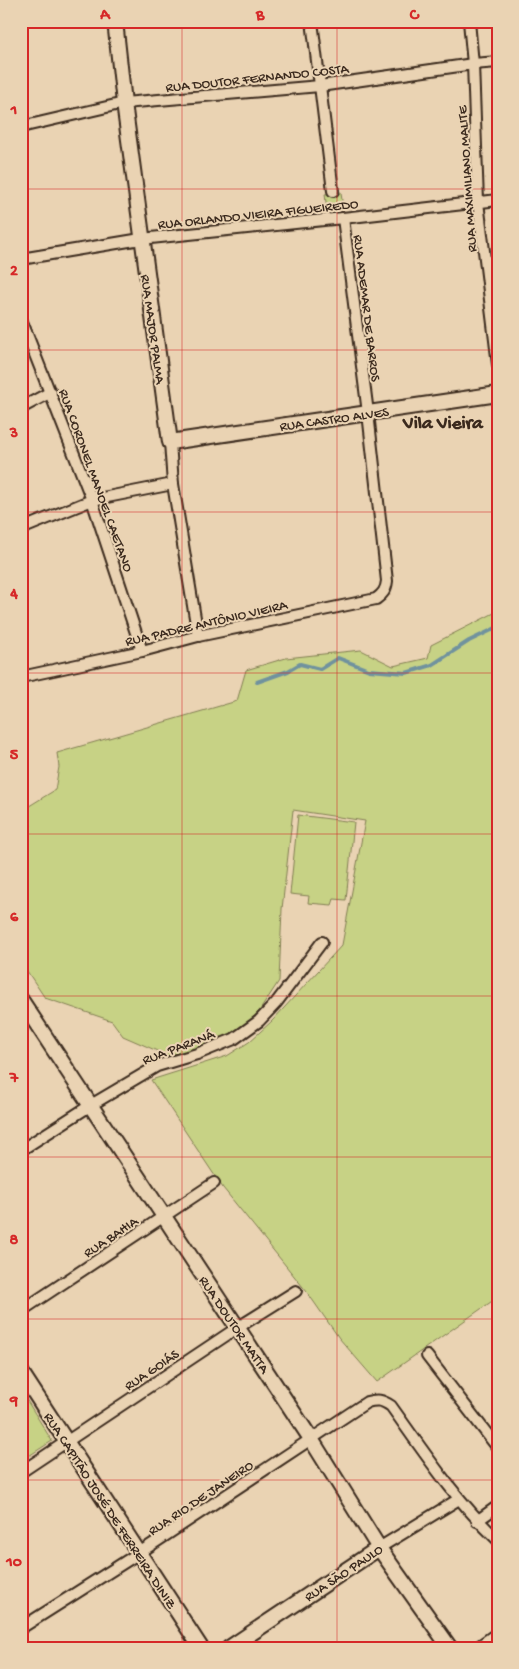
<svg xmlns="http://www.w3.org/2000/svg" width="519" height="1669" font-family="'Gochi Hand',sans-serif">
<rect width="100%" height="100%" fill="#ead3b3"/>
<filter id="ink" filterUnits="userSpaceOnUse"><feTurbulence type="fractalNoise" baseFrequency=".02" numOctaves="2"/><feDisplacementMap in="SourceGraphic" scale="10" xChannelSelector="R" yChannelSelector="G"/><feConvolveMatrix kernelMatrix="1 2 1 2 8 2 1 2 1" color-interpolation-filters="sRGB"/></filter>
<g filter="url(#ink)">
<!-- green -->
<g fill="#c7d285" stroke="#817e52">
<polygon points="341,192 343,209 327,211 325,194"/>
<polygon points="498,611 498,1297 377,1382 339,1338 307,1292 223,1188 151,1080 227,1056 249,1042 272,1021 342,945 365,821 293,810 282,909 279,981 260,1010 240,1030 222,1042 171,1057 123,1036 112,1021 45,998 21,962 21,846 31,825 25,821 26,808 55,790 59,767 57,753 237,701 246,670 286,658 361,650 393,666 428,658 431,645"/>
<polygon points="298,815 354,822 346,900 334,899 332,905 308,903 309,896 290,894"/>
<polygon points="21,1391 52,1441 21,1461"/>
</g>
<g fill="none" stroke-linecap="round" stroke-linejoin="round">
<!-- stream -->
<polyline stroke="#6f929e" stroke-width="4" points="257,682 288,671 300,664 320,669 338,658 369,670 406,673 432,665 469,641 498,627"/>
<defs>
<g id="street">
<polyline points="312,21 333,191"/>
<polyline points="469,21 473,64 478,202 498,365"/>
<polyline points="21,127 124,103 320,86 473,64 498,62"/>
<polyline points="21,259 141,239 343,218 498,200"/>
<polyline points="21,319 92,500 142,651"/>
<polyline points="21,408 51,392"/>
<polyline points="170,442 173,484 198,636"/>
<polyline points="21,529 92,500 173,484"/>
<path d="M21,677L142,651L198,636L376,599C383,594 386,590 387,581L368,413L343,218"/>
<polyline points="21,1150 91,1105 157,1066 197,1054 234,1039 259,1021 276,1003 322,942"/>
<polyline points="21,1311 214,1183"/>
<polyline points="427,1356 498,1448"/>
<polyline points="21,1472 237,1328 296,1291"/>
<polyline points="477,1521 498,1506"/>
<polyline points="379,1548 459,1499"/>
<path d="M21,1628L139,1553L367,1402C377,1399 382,1400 391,1406C424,1452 456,1501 498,1540"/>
</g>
<g id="secondary">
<polyline points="115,21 124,103 170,442 498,394"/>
<polyline points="21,1000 311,1439 379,1548 450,1648"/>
<polyline points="21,1372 201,1648"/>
<polyline points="229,1648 379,1548"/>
<polyline points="480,1648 498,1635"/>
</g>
</defs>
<!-- street casing -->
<use href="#street" stroke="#3b2a1e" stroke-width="14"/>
<!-- secondary casing -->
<use href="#secondary" stroke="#3b2a1e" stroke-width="18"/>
<!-- street -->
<use href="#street" stroke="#ead3b3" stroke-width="10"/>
<!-- secondary -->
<use href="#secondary" stroke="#ead3b3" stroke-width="14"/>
</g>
</g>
<!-- grid -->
<path fill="none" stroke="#d62828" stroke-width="1" stroke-opacity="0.55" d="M182,21V1648M337,21V1648M21,189H498M21,350H498M21,512H498M21,673H498M21,834H498M21,996H498M21,1157H498M21,1319H498M21,1480H498"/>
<g text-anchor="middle" stroke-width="4" stroke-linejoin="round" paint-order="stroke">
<!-- street labels -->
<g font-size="14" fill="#3b2a1e" stroke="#ead3b3">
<text transform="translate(257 77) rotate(-6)" y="5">RUA DOUTOR FERNANDO COSTA</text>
<text transform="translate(466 179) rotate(-94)" y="5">RUA MAXIMILIANO MALITE</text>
<text transform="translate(258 213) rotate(-6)" y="5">RUA ORLANDO VIEIRA FIGUEIREDO</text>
<text transform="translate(368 308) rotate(83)" y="5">RUA ADEMAR DE BARROS</text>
<text transform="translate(154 329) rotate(82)" y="5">RUA MAJOR PALMA</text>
<text transform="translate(334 418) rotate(-8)" y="5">RUA CASTRO ALVES</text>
<text transform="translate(97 480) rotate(70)" y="5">RUA CORONEL MANOEL CAETANO</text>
<text transform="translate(206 622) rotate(-13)" y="5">RUA PADRE ANTÔNIO VIEIRA</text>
<text transform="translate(178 1046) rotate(-21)" y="5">RUA PARANÁ</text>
<text transform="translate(110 1236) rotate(-34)" y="5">RUA BAHIA</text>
<text transform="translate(235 1324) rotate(56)" y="5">RUA DOUTOR MATTA</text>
<text transform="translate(151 1369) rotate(-34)" y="5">RUA GOIÁS</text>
<text transform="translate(200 1497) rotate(-34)" y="5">RUA RIO DE JANEIRO</text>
<text transform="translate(111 1510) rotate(57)" y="5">RUA CAPITÃO JOSÉ DE FERREIRA DINIZ</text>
<text transform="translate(343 1572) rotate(-34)" y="5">RUA SÃO PAULO</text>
</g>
<!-- district labels -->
<g font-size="19" font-weight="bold" fill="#3b2a1e" stroke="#ead3b3">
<text x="443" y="428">Vila Vieira</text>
</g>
</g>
<!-- margin -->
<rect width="519" height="1669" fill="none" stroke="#ead3b3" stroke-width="55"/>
<rect x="28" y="28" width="464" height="1614" fill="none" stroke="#d62828" stroke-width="2"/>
<g font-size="16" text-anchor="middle" font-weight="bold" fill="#d62828">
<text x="105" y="19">A</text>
<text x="260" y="19">B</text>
<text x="414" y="19">C</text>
<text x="14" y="114">1</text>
<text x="14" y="275">2</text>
<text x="14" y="437">3</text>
<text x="14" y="598">4</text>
<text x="14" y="759">5</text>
<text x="14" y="921">6</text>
<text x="14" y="1082">7</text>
<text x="14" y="1244">8</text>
<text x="14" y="1405">9</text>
<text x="14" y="1566">10</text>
</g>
</svg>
